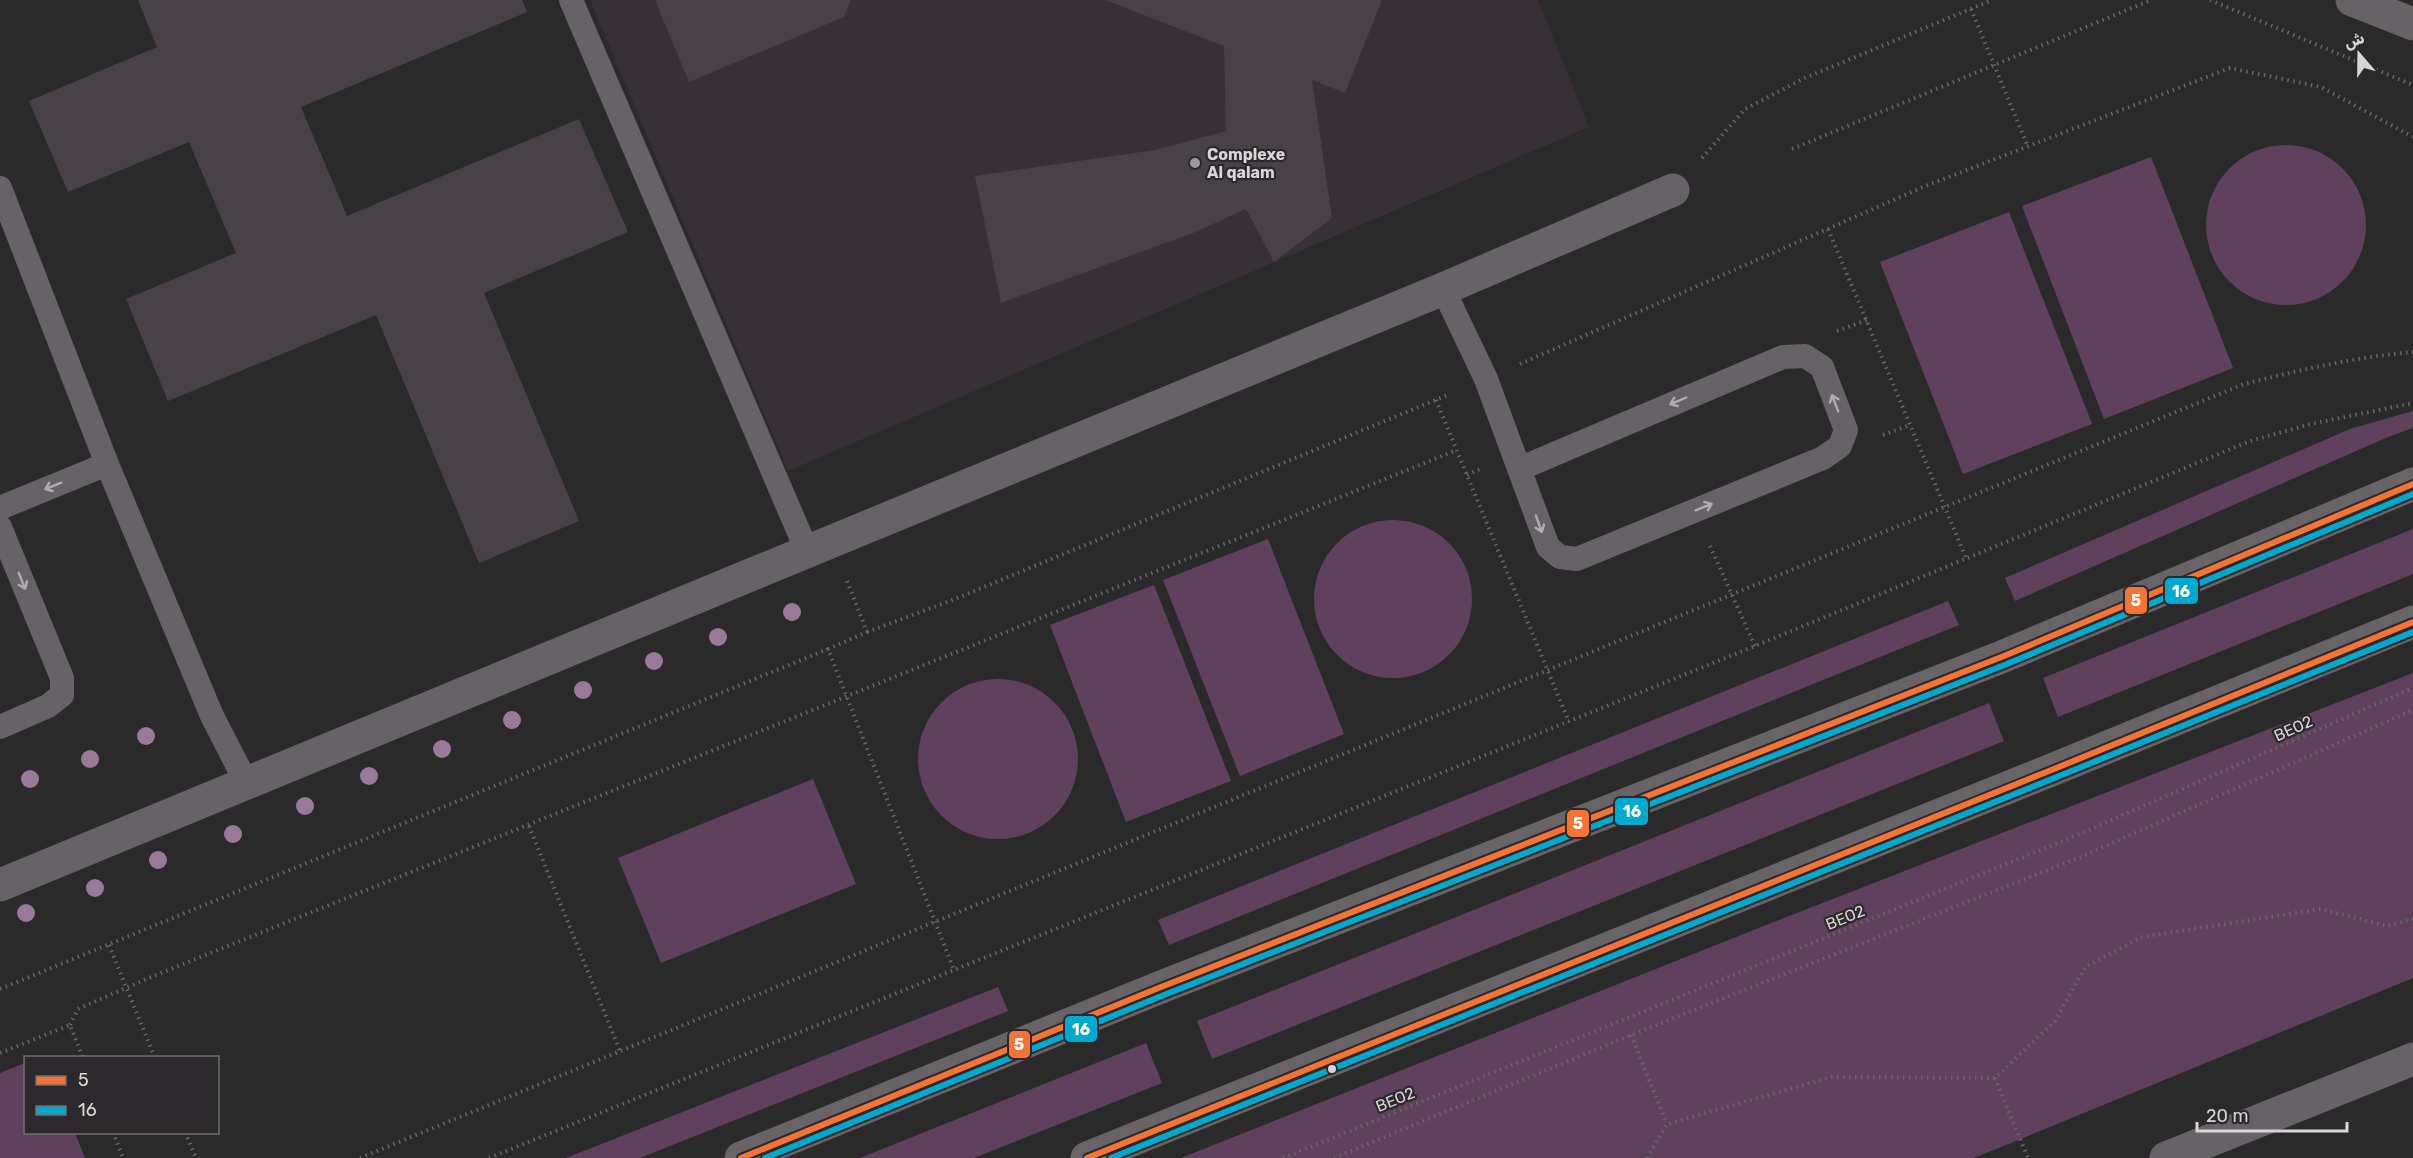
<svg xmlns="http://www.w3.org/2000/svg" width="2413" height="1158" font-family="Rubik,'Noto Naskh Arabic',sans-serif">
<rect width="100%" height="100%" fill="#2b2a2b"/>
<!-- built -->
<polygon fill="#373036" points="590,0 1538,0 1589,127 788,471"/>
<!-- green -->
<g fill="#5f415d">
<circle cx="2286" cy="225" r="80"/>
<polygon points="2151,157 2233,368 2104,419 2022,206"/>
<polygon points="2009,212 2092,424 1963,474 1880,262"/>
<polygon points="2413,411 2413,428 2388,437 2015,601 2005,578 2350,429"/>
<circle cx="1393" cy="599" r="79"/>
<polygon points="2413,529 2413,574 2058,717 2043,678"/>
<polygon points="1268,539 1344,734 1240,776 1163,580"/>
<polygon points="1154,585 1231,781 1126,822 1050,625"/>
<polygon points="1948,601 1959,625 1169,945 1158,920"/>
<polygon points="2413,673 2413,978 1974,1158 1181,1158 1784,918"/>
<circle cx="998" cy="759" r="80"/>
<polygon points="1989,703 2004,741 1212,1059 1197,1021"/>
<polygon points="813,779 856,884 661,963 618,858"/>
<polygon points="998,987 1008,1011 640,1158 566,1158"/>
<polygon points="1146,1043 1162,1083 974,1158 860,1158"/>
<polygon points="25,1063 26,1132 75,1133 85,1158 0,1158 0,1073"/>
</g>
<!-- building -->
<g fill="#484248">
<polygon points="138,0 522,0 527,12 301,107 347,216 579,119 628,232 484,293 579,521 479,563 376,315 168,401 126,299 236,253 189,142 68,192 29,101 157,47"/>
<polygon points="655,0 851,0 844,17 689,82"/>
<polygon points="1105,0 1382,0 1345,93 1312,80 1332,218 1274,262 1246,209 1193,233 1001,303 975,176 1155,150 1226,131 1224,46"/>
</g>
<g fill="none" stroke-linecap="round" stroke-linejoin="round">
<!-- path -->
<g stroke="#696669" stroke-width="4" stroke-dasharray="1.5 4.5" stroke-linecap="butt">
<polyline points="2210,0 2413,85"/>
<polyline points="1971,9 2028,147"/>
<polyline points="1792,149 2151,0"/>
<polyline points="1702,158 1745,109 1805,78 1992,0"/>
<polyline points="1828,229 1966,558"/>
<polyline points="1837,331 1867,320"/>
<polyline points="1520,364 1923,187 2230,68 2321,87 2413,137"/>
<polyline points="1436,400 1569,722"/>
<polyline points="1883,435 1910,425"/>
<polyline points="1467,475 1480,469"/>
<polyline points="1710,546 1755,646"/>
<polyline points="847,581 867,632 828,649 954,970"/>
<polyline points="867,632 950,601 1450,394"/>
<polyline points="529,826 620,1051"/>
<polyline points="109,945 155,1058"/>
<polyline points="0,989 828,649"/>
<polyline points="70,1025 78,1009 151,977 1457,450"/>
<polyline points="1631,1035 1667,1124"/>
<polyline points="0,1053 70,1025 83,1058"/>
<polyline points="1995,1078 2028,1158"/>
<polyline points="113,1132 123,1158"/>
<polyline points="185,1132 196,1158"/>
<path d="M360,1158L2244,384C2300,370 2355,357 2413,352"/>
<polyline points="489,1158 1755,646 2250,441 2311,424 2413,403"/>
<polyline points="1283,1158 2075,836 2413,688"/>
<polyline points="1334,1158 1631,1035 2083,856 2413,710"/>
<polyline points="1647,1158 1667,1124 1832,1077 1995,1078 2055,1021 2085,967 2142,937 2321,909 2387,926 2413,919"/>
</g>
<!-- service -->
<g stroke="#676267" stroke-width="24">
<polyline points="571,0 807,551"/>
<polyline points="0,188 107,464 212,716 246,782"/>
<polyline points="1443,289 1486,379 1548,547 1560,557 1577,559 1823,458 1840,446 1846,430 1822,367 1805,356 1783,357 1519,469"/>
<polyline points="0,508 107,464"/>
<polyline points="0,527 62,678 62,695 48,706 0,727"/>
</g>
<!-- minor -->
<g stroke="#676267" stroke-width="33">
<polyline points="0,885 1443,289 1673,190"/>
<polyline points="2166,1158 2413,1059"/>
</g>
<!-- primary -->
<g stroke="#686367" stroke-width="33">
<polyline points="741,1158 1161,987 2004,656 2413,484"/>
<polyline points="1087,1158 2049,771 2413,622"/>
</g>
<!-- trunk -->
<polyline stroke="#666266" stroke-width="33" points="2352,0 2413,24"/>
<defs>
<g id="bus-1">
<polyline points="741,1158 1161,987 2004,656 2413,484"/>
<polyline points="1087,1158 2049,771 2413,622"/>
</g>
<g id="bus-2">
<polyline points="765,1158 1164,995 2007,664 2413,494"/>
<polyline points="1111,1158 2052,779 2413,632"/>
</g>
</defs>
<!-- bus-1 casing -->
<use href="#bus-1" stroke="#2c292c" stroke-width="10"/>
<!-- bus-2 casing -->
<use href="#bus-2" stroke="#2c292c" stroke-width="10"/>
<!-- bus-1 -->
<use href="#bus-1" stroke="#f57335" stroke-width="6"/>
<!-- bus-2 -->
<use href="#bus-2" stroke="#00a9ce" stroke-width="6"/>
</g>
<!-- trees -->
<g fill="#9b7999">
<circle cx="792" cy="612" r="9"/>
<circle cx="718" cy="637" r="9"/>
<circle cx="654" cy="661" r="9"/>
<circle cx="583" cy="690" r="9"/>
<circle cx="512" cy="720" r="9"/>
<circle cx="146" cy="736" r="9"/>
<circle cx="442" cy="749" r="9"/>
<circle cx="90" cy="759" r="9"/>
<circle cx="369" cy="776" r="9"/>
<circle cx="30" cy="779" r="9"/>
<circle cx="305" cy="806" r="9"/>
<circle cx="233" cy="834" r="9"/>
<circle cx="158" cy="860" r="9"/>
<circle cx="95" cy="888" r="9"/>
<circle cx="26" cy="913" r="9"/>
</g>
<!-- one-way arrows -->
<defs><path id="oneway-shaft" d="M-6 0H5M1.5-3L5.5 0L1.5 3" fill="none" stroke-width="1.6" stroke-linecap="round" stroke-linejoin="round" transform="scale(1.5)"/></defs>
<g stroke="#b0adb0">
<use href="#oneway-shaft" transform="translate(1678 401) rotate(157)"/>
<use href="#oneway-shaft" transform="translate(1835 403) rotate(-111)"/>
<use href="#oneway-shaft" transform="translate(53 486) rotate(158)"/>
<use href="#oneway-shaft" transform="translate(1704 507) rotate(-22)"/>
<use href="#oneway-shaft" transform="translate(1539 524) rotate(70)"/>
<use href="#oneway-shaft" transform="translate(22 581) rotate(68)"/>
</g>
<!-- markers -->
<circle fill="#9b9a9b" stroke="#2c292c" stroke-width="2" cx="1195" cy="163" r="6"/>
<circle fill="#d8d6d7" stroke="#2c292c" stroke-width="2" cx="1332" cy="1069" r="5"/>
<g text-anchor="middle" stroke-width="4.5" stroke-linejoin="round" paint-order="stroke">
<!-- poi labels -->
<g font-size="16" font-weight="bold" fill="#d8d6d7" stroke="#2c292c" text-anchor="start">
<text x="1207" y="160">Complexe<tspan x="1207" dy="18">Al qalam</tspan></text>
</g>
<!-- street labels -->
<g font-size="16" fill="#d8d6d7" stroke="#2c292c">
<text transform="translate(2293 728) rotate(-24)" y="6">BEO2</text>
<text transform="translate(1845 917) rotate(-22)" y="6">BEO2</text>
<text transform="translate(1395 1099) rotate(-22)" y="6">BEO2</text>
</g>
</g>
<g stroke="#2c292c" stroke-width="2">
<rect x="2164" y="577" width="35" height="28" rx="6" fill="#00a9ce"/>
<rect x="2124" y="586" width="24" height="29" rx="6" fill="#f57335"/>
<rect x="1614" y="797" width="35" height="29" rx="6" fill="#00a9ce"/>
<rect x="1566" y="809" width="24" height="29" rx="6" fill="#f57335"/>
<rect x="1064" y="1015" width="34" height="28" rx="6" fill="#00a9ce"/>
<rect x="1008" y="1030" width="23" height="29" rx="6" fill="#f57335"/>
</g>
<g font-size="16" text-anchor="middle" font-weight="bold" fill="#fff">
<text x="2181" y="597">16</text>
<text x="2136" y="606">5</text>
<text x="1632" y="817">16</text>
<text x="1578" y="829">5</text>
<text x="1081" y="1035">16</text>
<text x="1019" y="1050">5</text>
</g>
<!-- legend -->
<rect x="24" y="1056" width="195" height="78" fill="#2c292c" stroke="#716e70" stroke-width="1.5"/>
<rect x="36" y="1076" width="30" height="9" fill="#f57335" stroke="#716e70" stroke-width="1.5"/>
<text x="78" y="1086" font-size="18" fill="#d8d6d7">5</text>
<rect x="36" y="1106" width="30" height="9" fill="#00a9ce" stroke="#716e70" stroke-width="1.5"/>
<text x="78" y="1116" font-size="18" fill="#d8d6d7">16</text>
<!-- north arrow -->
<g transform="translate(2359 54) rotate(340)" stroke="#2c292c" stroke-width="4.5" paint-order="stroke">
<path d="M0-4.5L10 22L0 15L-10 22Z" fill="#d8d6d7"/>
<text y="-9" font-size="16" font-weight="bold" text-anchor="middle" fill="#d8d6d7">ش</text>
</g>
<!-- scale -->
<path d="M2197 1122v9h150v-9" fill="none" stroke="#d8d6d7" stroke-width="3"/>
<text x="2206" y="1122" font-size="18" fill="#d8d6d7" stroke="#2c292c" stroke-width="4.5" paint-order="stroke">20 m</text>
</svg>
